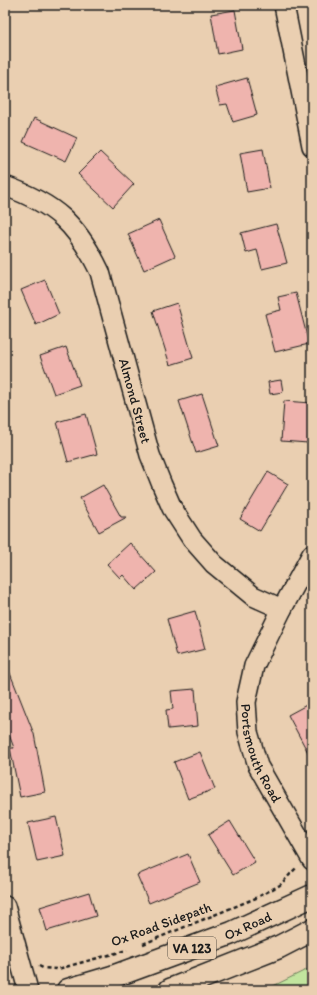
<svg xmlns="http://www.w3.org/2000/svg" width="317" height="995" font-family="Itim,sans-serif">
<rect width="100%" height="100%" fill="#eacfb1"/>
<filter id="ink" filterUnits="userSpaceOnUse"><feTurbulence type="fractalNoise" baseFrequency=".025" numOctaves="2"/><feDisplacementMap in="SourceGraphic" scale="8" xChannelSelector="R" yChannelSelector="G"/><feConvolveMatrix kernelMatrix="1 2 1 2 8 2 1 2 1" color-interpolation-filters="sRGB"/></filter>
<g filter="url(#ink)">
<!-- green -->
<polygon fill="#c2e59e" stroke="#6f805d" points="312,967 312,990 265,990"/>
<!-- building -->
<g fill="#efb4ae" stroke="#1c1c1c">
<polygon points="235,10 242,49 218,54 211,14"/>
<polygon points="247,78 257,115 233,122 227,104 220,105 215,87"/>
<polygon points="34,118 77,138 66,161 23,142"/>
<polygon points="263,149 270,188 247,192 240,153"/>
<polygon points="100,152 134,184 113,207 78,174"/>
<polygon points="159,220 175,256 144,270 128,234"/>
<polygon points="276,224 287,263 262,269 257,250 246,253 241,233"/>
<polygon points="45,280 59,314 36,325 21,290"/>
<polygon points="296,293 309,344 275,352 265,314 281,310 278,297"/>
<polygon points="177,303 193,358 170,365 153,311"/>
<polygon points="66,347 80,385 54,394 40,356"/>
<polygon points="281,380 283,392 270,394 268,382"/>
<polygon points="202,394 219,446 196,453 179,401"/>
<polygon points="284,401 311,403 308,443 281,441"/>
<polygon points="86,414 97,454 68,462 57,422"/>
<polygon points="268,472 288,484 260,531 240,519"/>
<polygon points="103,485 121,517 127,517 99,532 80,498"/>
<polygon points="130,543 156,572 136,590 123,575 120,578 107,564"/>
<polygon points="195,611 205,649 177,656 167,619"/>
<polygon points="6,663 34,734 45,792 20,797 10,748 14,748 5,724"/>
<polygon points="195,689 198,726 168,729 166,710 173,709 171,691"/>
<polygon points="312,702 312,760 288,715"/>
<polygon points="200,752 215,789 188,799 174,762"/>
<polygon points="56,817 65,856 37,862 28,823"/>
<polygon points="230,821 255,862 233,875 208,835"/>
<polygon points="188,854 200,882 149,903 137,875"/>
<polygon points="89,892 96,916 47,931 40,907"/>
</g>
<g fill="none" stroke-linecap="round" stroke-linejoin="round">
<defs>
<g id="street">
<polyline points="284,5 312,146"/>
<path id="s1" d="M5,186C55,204 77,224 100,272L150,455L162,485L172,508L192,539L214,564L253,596L282,609"/>
<path id="s2" d="M312,554L282,609L254,666L246,702L248,732L258,766L312,860"/>
<polyline points="5,906 28,990"/>
</g>
<g id="primary">
<path id="s3" d="M68,990L112,977L232,933L312,896"/>
<polyline points="170,990 279,947 312,930"/>
</g>
</defs>
<!-- street casing -->
<use href="#street" stroke="#1c1c1c" stroke-width="22"/>
<!-- primary casing -->
<use href="#primary" stroke="#1c1c1c" stroke-width="25"/>
<!-- path -->
<g stroke="#1c1c1c" stroke-width="2.5" stroke-dasharray="4 3" stroke-linecap="butt">
<polyline points="143,944 256,898 280,885 297,867"/>
<polyline points="39,966 43,968 58,969 127,950"/>
</g>
<!-- street -->
<use href="#street" stroke="#eacfb1" stroke-width="19"/>
<!-- primary -->
<use href="#primary" stroke="#eacfb1" stroke-width="22"/>
</g>
</g>
<g text-anchor="middle" stroke-width="4" stroke-linejoin="round" paint-order="stroke">
<!-- shield labels -->
<rect fill="#eacfb1" stroke="#5a5249" stroke-width="1" x="168" y="937" width="48" height="22" rx="3"/>
<g font-size="13" font-weight="bold" fill="#1c1c1c">
<text x="192" y="953">VA 123</text>
</g>
<!-- street labels -->
<g font-size="14" fill="#1c1c1c" stroke="#eacfb1">
<text dy="5" stroke="none"><textPath href="#s1" startOffset="266">Almond Street</textPath></text>
<text dy="5" stroke="none"><textPath href="#s2" startOffset="217">Portsmouth Road</textPath></text>
<text transform="translate(161 924) rotate(-20)" y="5">Ox Road Sidepath</text>
<text dy="5" stroke="none"><textPath href="#s3" startOffset="191">Ox Road</textPath></text>
</g>
</g>
<!-- margin -->
<rect width="317" height="995" fill="none" stroke="#eacfb1" stroke-width="20"/>
<rect x="10" y="10" width="297" height="975" fill="none" stroke="#1c1c1c" stroke-width="1.5" filter="url(#ink)"/>
</svg>
